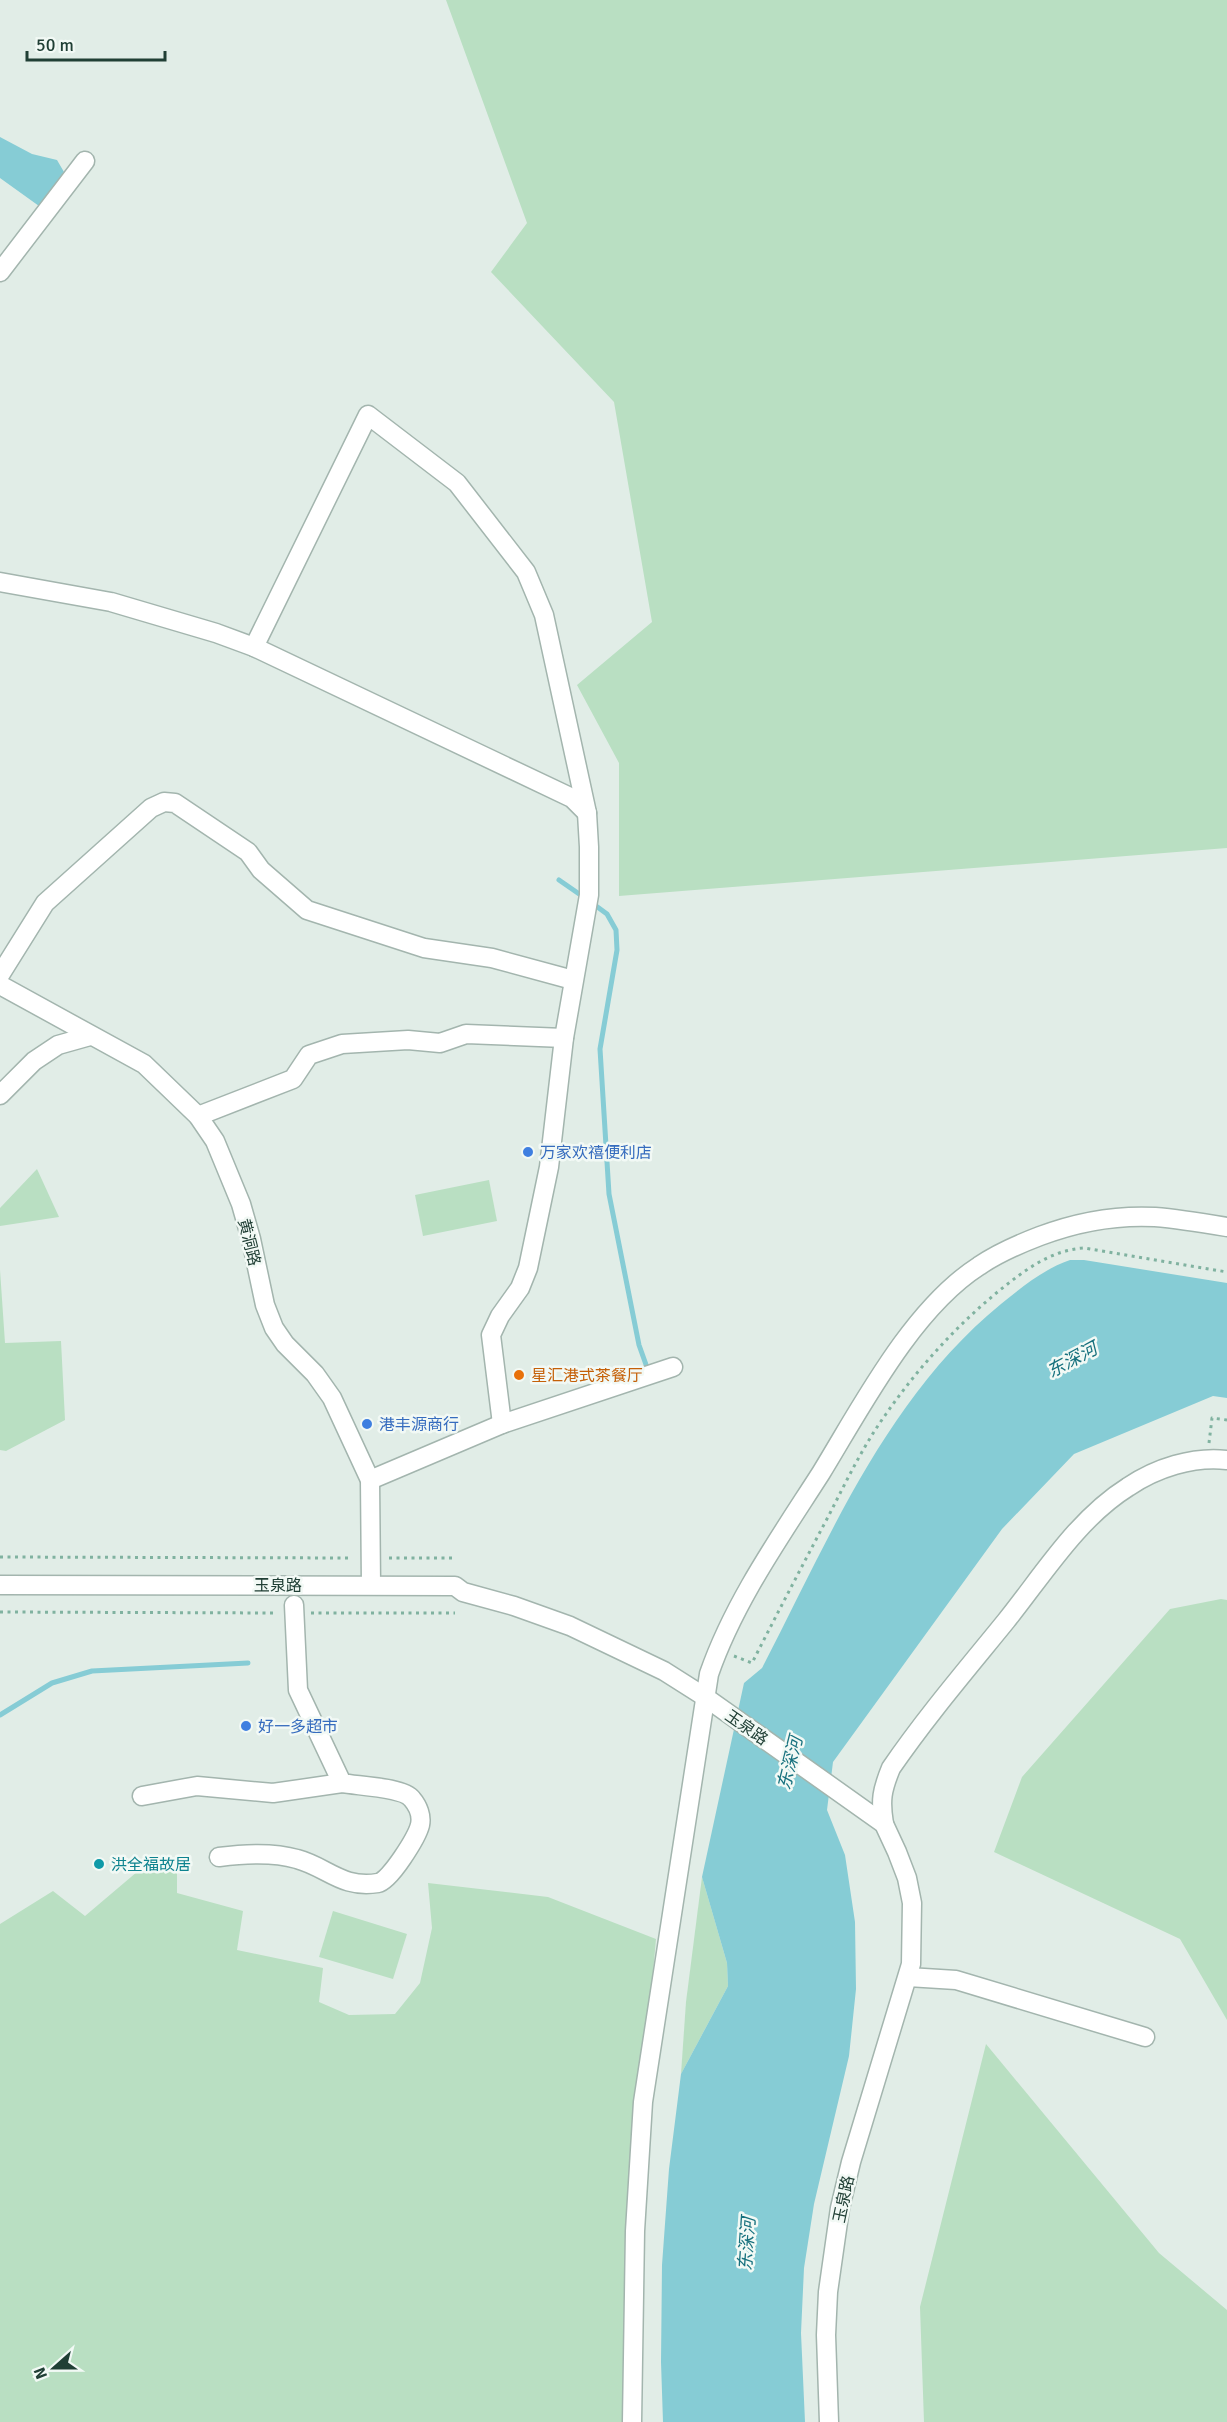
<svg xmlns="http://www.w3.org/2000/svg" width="1227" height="2422" font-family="Signika,'Noto Sans SC',sans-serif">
<rect width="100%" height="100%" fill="#e1ede7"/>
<!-- green -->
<g fill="#b9dfc2">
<polygon points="446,0 1227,0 1227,848 619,896 619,763 577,685 652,622 614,402 491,272 527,223"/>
<polygon points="37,1169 59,1217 0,1226 0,1208"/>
<polygon points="489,1180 497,1221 423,1236 415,1195"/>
<polygon points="0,1270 5,1343 61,1341 65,1420 6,1451 0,1450"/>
<polygon points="1221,1599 1227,1600 1227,2020 1180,1939 994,1852 1022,1777 1170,1609"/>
<polygon points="144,1866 177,1868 177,1893 243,1911 237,1950 323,1968 319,2002 349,2015 395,2014 420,1983 432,1928 428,1883 548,1897 656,1939 631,2221 628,2422 0,2422 0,1924 53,1891 85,1916"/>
<polygon points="702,1877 727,1963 728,1986 681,2074 686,2002"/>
<polygon points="333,1911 407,1934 393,1979 319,1957"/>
<polygon points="986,2044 1159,2253 1227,2310 1227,2422 924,2422 920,2307"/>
</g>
<!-- water -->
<g fill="#86ccd5">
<polygon points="0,137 32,154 57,160 64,172 39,206 0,178"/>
<path d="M1070,1260H1084L1227,1283V1398L1213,1396L1074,1454L1002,1529L833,1762L827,1810L845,1855L855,1922L856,1989L849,2056L814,2204L804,2268L801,2333L805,2422H663L661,2362L662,2265L669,2169L681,2074L728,1986L727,1963L702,1877L744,1683L762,1668C829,1539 886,1398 1001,1304C1022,1287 1044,1269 1070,1260Z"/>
</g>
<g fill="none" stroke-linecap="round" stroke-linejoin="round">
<!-- stream -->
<g stroke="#86ccd5" stroke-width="5">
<polyline points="559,880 585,898"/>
<polyline points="592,903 607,914 616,930 617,950 600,1049 609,1194 639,1345 649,1373"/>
<polyline points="0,1715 52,1683 92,1671 248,1663"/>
</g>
<defs>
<g id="minor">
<polyline points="0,272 85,161"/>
<polyline points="0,582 111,602 216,633 254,647 572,798 587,813"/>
<polyline points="254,647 368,415 457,483 526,572 544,615 587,813 589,847 589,895 564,1038 549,1167 528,1268 520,1288 500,1316 491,1335 502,1424"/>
<polyline points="0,975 45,903 151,808 164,802 175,803 248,852 261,870 307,910 424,948 492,958 573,980"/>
<polyline points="0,985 144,1064 198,1116 215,1141 241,1204 251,1239 265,1305 274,1328 285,1344 315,1374 332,1398 370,1480 371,1585"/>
<polyline points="0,1095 34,1061 58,1045 90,1036"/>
<polyline points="198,1116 293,1079 309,1055 342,1044 408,1040 440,1043 466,1034 564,1038"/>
<polyline points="370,1480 502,1424 673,1367"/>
<polyline points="0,1585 455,1586 463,1592 514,1606 570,1626 664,1671 705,1697 884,1824 897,1852 907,1878 912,1903 911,1964 851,2162 840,2208 828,2292 826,2335 829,2422"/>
<polyline points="142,1796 197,1786 273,1793 342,1783"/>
<path d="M884,1824C880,1800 882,1790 891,1768C926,1717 967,1669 1006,1621C1043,1575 1077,1519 1128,1487C1156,1468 1193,1456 1227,1460"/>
<path d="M219,1857C242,1854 273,1852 297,1859C327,1867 342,1889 378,1883C390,1881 417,1837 420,1825C422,1816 418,1806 412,1799C403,1787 357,1786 342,1783L298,1690L294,1605"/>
<polyline points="908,1977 956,1980 1145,2037"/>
<path d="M632,2422L635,2231L643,2102L709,1674C734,1602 780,1537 821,1473C862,1406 912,1309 979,1266C998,1253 1019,1244 1040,1236C1077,1222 1116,1215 1155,1217C1179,1219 1203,1223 1227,1227"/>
</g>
</defs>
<!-- minor casing -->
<use href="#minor" stroke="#a3b5ae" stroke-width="21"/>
<!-- path -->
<g stroke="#80b2a0" stroke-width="3" stroke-dasharray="3 4.5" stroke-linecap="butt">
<polyline points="1209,1443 1212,1418 1227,1420"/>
<polyline points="0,1557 352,1558"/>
<polyline points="389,1558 455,1558"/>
<polyline points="0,1612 277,1613"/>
<polyline points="311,1613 455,1613"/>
<path d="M734,1656L752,1663C777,1614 802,1566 828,1517C846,1482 863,1446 886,1414C918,1368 956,1326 1000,1290C1025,1270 1051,1250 1084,1248L1227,1272"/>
</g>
<!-- minor -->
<use href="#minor" stroke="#fff" stroke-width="18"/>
</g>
<!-- markers -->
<g fill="#3f7fe0" stroke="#f2f9f5" stroke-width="2">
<circle cx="528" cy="1152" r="6"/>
<circle cx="367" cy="1424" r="6"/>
<circle cx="246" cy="1726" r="6"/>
</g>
<circle fill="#e8710a" stroke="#f2f9f5" stroke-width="2" cx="519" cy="1375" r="6"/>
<circle fill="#0f9aa8" stroke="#f2f9f5" stroke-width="2" cx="99" cy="1864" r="6"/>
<g text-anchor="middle" stroke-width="5" stroke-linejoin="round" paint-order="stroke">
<!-- shop labels -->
<g font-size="16" fill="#366cbe" stroke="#f2f9f5" text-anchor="start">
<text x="540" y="1158">万家欢禧便利店</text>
<text x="379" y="1430">港丰源商行</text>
<text x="258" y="1732">好一多超市</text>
</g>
<!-- street labels -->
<g font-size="16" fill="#203f35" stroke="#f2f9f5">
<text transform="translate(250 1242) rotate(76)" y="6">黄洞路</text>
<text x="278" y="1591">玉泉路</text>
<text transform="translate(747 1727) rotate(35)" y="6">玉泉路</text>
<text transform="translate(843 2199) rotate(-78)" y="6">玉泉路</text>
</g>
<!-- food labels -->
<g font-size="16" fill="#c56008" stroke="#f2f9f5" text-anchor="start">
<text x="531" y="1381">星汇港式茶餐厅</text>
</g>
<!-- culture labels -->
<g font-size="16" fill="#0d838f" stroke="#f2f9f5" text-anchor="start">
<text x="111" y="1870">洪全福故居</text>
</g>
<!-- water labels -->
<g font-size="18" font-style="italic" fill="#17717e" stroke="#f2f9f5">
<text transform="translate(1072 1360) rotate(-28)" y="6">东深河</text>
<text transform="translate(790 1763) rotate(-76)" y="6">东深河</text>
<text transform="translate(747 2244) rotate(-86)" y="6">东深河</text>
</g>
</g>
<!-- north arrow -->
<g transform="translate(54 2368) rotate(249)" stroke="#f2f9f5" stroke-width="4.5" paint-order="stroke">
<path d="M0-4.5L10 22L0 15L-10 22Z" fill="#203f35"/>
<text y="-9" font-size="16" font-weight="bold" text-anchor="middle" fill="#203f35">N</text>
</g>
<!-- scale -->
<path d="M27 51v9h138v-9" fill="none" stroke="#203f35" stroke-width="3"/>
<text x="36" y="51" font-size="18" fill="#203f35" stroke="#f2f9f5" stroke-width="4.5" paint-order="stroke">50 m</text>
</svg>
